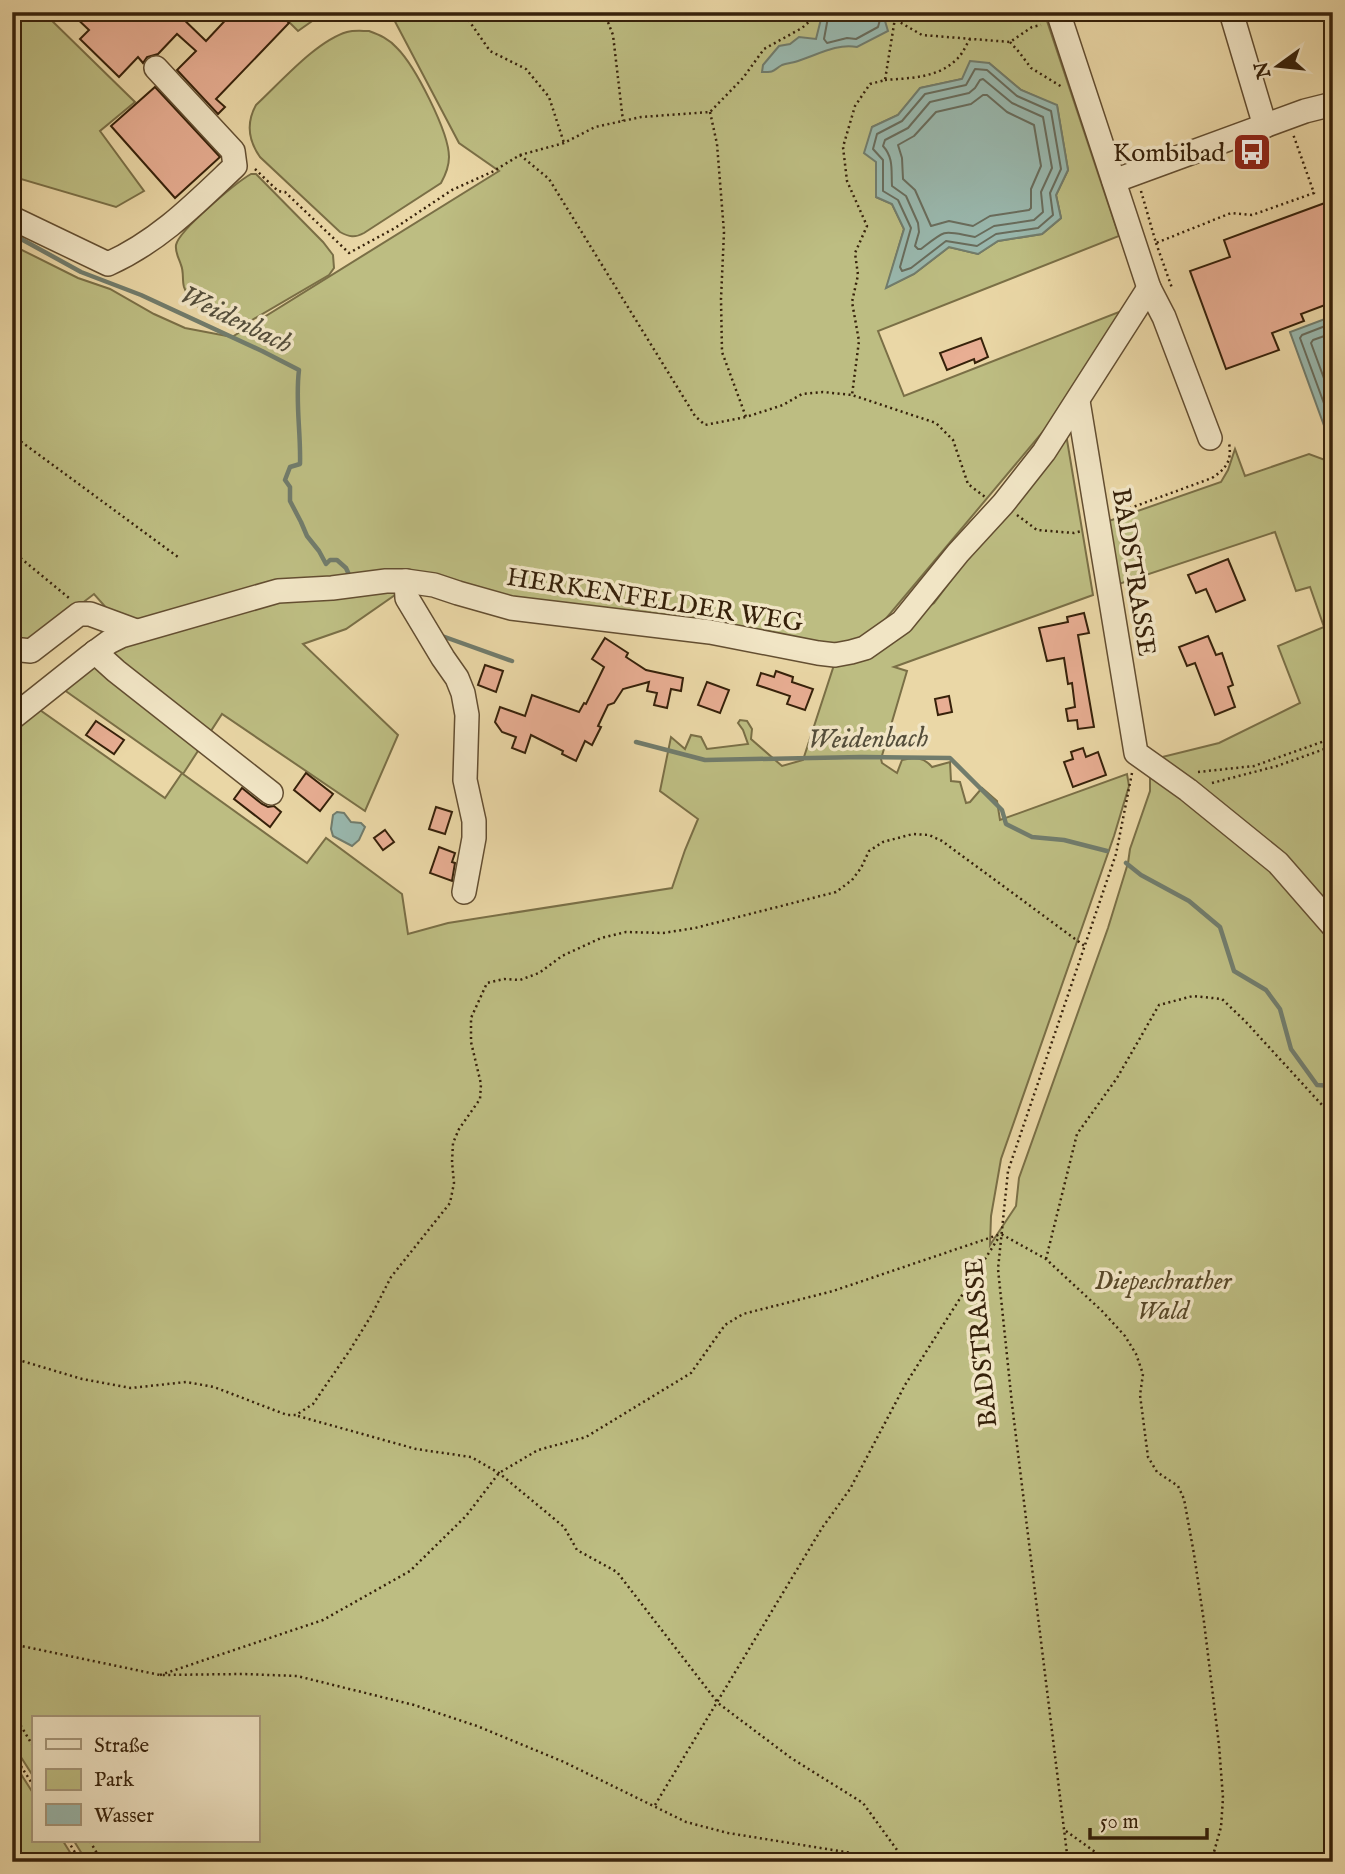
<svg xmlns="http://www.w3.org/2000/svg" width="1345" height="1874" font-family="'IM FELL English',serif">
<rect width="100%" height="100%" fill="#ead7a6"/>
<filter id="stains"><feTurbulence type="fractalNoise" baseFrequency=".00286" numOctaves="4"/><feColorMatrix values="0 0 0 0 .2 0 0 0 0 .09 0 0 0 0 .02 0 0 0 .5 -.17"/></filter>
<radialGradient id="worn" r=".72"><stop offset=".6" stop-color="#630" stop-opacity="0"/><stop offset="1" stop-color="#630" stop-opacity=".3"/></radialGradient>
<!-- green -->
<g fill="#bdbd82" stroke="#7a6f46" stroke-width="2" fill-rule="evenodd">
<polygon points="12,12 47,12 46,15 135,102 100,131 144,191 116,207 14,177 12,174"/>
<polygon points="279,12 325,12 298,31"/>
<path d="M390,12H1044L1119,236L878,331L904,396L1124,310L1062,409L868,640L843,648L491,594L427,574L136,627L117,620L94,594L12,657V245L78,278L110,289L154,314L185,328L232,337L499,171L459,143ZM989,63L1021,90L1057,106L1068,170L1056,195L1061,218L1042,234L998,241L978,254L949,247L914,274L887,287L904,229L892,204L876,197V162L872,127L898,115L921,88L962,79Z"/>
<path d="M369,31C380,35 389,39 397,48C415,66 449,132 449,157C449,167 446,174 441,183L364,233C355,238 349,237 340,232L260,157C248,140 246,123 256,105C280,83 316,41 347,32C354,30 362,31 369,31Z"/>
<path d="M251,174H256L323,242L333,255L334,268L329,275L252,320C227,325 193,313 184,287C182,280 184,272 181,265C179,258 175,253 176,245C179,230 237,182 251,174Z"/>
<path d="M1065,428L1093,595L894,667L907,671L881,759L882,763L897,773L902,760C914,757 924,757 932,767L950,762L951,781L960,782L966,803L970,802L982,788L997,801L1000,820L1127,774L1129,786L1114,836L1001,1159L991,1216L990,1245L1016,1206L1019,1178L1108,928L1128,863L1130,849L1150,791V760L1219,743L1300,703L1278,646L1324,627L1310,587L1296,591L1275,532L1116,585L1106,522L1221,482L1228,470L1235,449L1245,476L1309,454L1325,460H1333V1862H87L74,1841H257V1718H33V1776L12,1743V726L37,708L165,798L182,773L60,687L124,641L275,597L405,588L346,629L303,644L398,735L365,811L222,714L183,774L307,863L326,838L402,894L408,934L448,923L672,888L685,850L698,819L660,791L671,737L685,749L691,735L701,737L707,749L748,744L743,730L738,723L740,720L747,721L752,729L751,739L782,766L803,760L835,662L848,660L859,662L915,616L934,603Z"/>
<polygon points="12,1760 33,1793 33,1841 63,1841 76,1862 12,1862"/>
</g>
<!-- water -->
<g fill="#99b8ae" stroke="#717c6c" stroke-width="2">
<path d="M825,12L872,14L888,12L889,16L885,21L888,31L857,47C837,43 817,55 798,61C793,63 787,63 782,65C772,71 776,72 762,72L763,65L779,46L790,44L799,37L816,39L822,15Z"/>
<polygon points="970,61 989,63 1021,90 1057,105 1068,170 1056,195 1061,218 1042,234 998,241 978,254 949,247 914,274 886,288 904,229 892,204 876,197 876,162 864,153 872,127 898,115 920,88 962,79"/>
<polygon points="1333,316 1333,441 1330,442 1290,332"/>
<polygon points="337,812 344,813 351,822 361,823 365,827 359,840 352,846 333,836 331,829 333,815"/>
</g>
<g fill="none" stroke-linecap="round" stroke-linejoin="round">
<!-- shore -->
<g stroke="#686c5c" stroke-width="2">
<polyline points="829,12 824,39 827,43 847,38 856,39 878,27 882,12"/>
<polygon points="975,69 987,70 1017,96 1051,111 1061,169 1050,193 1053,215 1038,228 996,234 977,246 946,241 911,268 902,271 900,267 911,228 898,200 883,191 883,160 873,149 877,134 902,121 925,94 966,85"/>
<path d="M983,79L1012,103L1043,117L1052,168L1041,192L1043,212L1034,220L994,226L975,237C942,231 948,228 921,249H918L915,246L919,232L918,223L906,196L892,186C891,171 894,158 883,146L885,140L908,128L930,102L969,93L975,88L980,80Z"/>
<polygon points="983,95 987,95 1007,112 1034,125 1041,166 1031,189 1031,208 1029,210 990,216 973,226 949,221 931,226 915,190 903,179 902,158 898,145 914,136 936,112 971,104"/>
<polyline points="1333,323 1302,335 1300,338 1333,428"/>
<polyline points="1333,333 1313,340 1311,343 1333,403"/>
</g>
<!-- stream -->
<g stroke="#717c6c" stroke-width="4.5">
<path d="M12,234L81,272L141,295L262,351L299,370C295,401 301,433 300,464L290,467L285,480L290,487V501L301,522L307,536L319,551L326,564L330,560H337L346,568L350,577"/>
<polyline points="442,636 512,661"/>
<polyline points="636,742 705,760 861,757 950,758 1002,810 1006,824 1032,837 1064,840 1107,851"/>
<polyline points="1126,863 1141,875 1189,901 1220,927 1234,971 1266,990 1280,1009 1291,1049 1317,1085 1333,1086"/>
</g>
</g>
<!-- building -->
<g fill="#e8ae93" stroke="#36210a" stroke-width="2">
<polygon points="70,12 176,12 206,41 233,12 279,12 289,23 216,99 225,107 218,114 177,70 196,51 177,34 158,54 147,57 143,63 138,57 119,77 80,39 89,30"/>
<polygon points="155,87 220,157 175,198 111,126"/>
<polygon points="1333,200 1333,302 1301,314 1304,321 1272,333 1279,350 1226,369 1190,271 1230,257 1224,240"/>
<polygon points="981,338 988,357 975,363 974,359 947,370 940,353"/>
<polygon points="1228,559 1245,600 1216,612 1206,589 1196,593 1188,575"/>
<polygon points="1084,613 1089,633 1078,635 1094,727 1078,729 1077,720 1068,721 1066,709 1075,707 1072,683 1068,684 1064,658 1047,661 1039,628 1068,622 1067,617"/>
<polygon points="1208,636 1216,655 1222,653 1233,685 1228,687 1235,707 1215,715 1195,663 1187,666 1179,647"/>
<polygon points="605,638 628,653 626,657 646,670 683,678 681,691 671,689 667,708 654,705 657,693 647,691 649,682 623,689 614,703 608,705 598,726 601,727 592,745 585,741 576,761 562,754 563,751 531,735 525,753 512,748 516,737 502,732 495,722 500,707 525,716 532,695 579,712 584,703 586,704 604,667 592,659"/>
<polygon points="485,665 503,671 496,692 478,685"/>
<polygon points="776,671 793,677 792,682 813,689 805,710 787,704 790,696 757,685 761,673 774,677"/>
<polygon points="707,682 729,690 720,713 698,705"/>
<polygon points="949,696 952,712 938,715 935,699"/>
<polygon points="96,721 124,740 114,754 86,735"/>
<polygon points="1083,748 1086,757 1098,752 1106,775 1073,787 1064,762 1073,759 1071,752"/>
<polygon points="306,773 333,794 320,811 294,790"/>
<polygon points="242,788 262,804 268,807 274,806 281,812 270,827 234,799"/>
<polygon points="436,807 452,812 445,834 429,829"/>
<polygon points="385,830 394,842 383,850 374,838"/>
<polygon points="439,847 455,853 452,862 455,863 452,881 430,873"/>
</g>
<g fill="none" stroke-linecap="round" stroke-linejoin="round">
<defs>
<g id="minor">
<polyline points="1058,12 1149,288 1164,317 1210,438"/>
<polyline points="1231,12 1265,126"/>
<polyline points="1114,181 1305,111 1333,104"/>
<path d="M12,218L108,264C159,241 195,204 235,166L233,151L156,68"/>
<polyline points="1078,401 1136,753 1188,790 1278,863 1333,926"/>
<polyline points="406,581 407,598 443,658 457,678 463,693 467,715 465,780 474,821 474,838 464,892"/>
<polyline points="12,649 31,651 79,614 90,614 136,631"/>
<polyline points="95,652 116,671 271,793"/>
<polyline points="12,718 90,656 109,642 121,636 278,591 332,588 386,581 406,581 434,585 458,593 511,608 710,632 818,653 835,655 851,652 865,648 902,622 958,553 1003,504 1044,452 1149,288"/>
</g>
</defs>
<!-- minor casing -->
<use href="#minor" stroke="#634e31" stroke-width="26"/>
<!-- path -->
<g stroke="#36210a" stroke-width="2.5" stroke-dasharray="2 3.5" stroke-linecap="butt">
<polyline points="461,12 465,15 490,51 526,69 549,97 564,143"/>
<polyline points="604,12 613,35 623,121"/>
<polyline points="896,12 885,80 870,84 855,106 843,147 847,181 867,226 855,253 858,275 852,302 859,341 852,395 936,423 953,440 968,484 985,497"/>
<polyline points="896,20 922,35 1010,42 1032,27 1041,25"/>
<polyline points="1010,42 1019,52 1031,68 1062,87"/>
<path d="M885,80C911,78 939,78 958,58C963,53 966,45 970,39"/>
<polyline points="1328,84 1325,62 1333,41"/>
<polyline points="710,112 717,144 724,232 721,299 722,352 746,417 783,405 802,394 823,392 852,395"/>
<polyline points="520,155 549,179 695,416 705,425 746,417"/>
<polyline points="255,169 278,191 285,192 349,253 395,228 452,190 492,172 520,155 564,143 595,127 641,117 710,112 743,78 764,49 802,28 820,12"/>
<polyline points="1141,191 1156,243 1231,213 1252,215 1314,193 1293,134"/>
<polyline points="1156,243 1172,288"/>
<polyline points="12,435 178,557"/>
<path d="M1114,514L1212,478C1227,468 1232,460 1229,443"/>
<polyline points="1017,515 1037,530 1074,533 1082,531"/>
<polyline points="12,551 69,598"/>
<polyline points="1198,772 1254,766 1333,738"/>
<polyline points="1212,783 1277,766 1333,746"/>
<polyline points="1046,1259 1077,1134 1117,1078 1159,1005 1193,996 1222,999 1245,1021 1333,1117"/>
<polyline points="12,1358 82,1379 131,1388 186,1382 214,1387 287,1415 296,1415 313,1404 350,1350 371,1316 391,1277 450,1203 454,1183 452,1162 453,1143 459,1129 480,1099 481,1084 471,1042 471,1018 487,983 504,979 520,980 539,973 562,956 601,938 626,932 663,933 695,928 836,892 852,880 861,868 869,851 883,842 913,834 929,835 942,841 1086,947"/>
<polyline points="298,1416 416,1449 471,1457 499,1473 564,1527 577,1550 617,1572 718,1703 791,1758 863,1803 905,1861"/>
<polyline points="12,1644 160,1675 243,1674 297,1676 414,1705 477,1726 564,1762 686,1822 728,1833 907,1862"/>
<polyline points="160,1675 323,1620 410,1571 466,1516 499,1473 538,1450 586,1437 691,1373 725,1325 743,1314 833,1291 1001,1234 1046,1259 1102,1311 1125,1336 1136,1354 1143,1374 1140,1395 1148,1457 1157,1472 1178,1486 1184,1499 1194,1554 1204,1622 1219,1745 1223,1798 1221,1827 1214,1852 1205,1862"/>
<polyline points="12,1711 33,1746"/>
<polyline points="12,1752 33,1785"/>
<polyline points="12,1775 22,1767"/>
<polyline points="655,1805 822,1528 850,1489 905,1385 999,1237"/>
<polyline points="1066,1831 1109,1862"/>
<polyline points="68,1841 81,1862"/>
<polyline points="90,1841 102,1862"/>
<polyline points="1068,1862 1012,1404 998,1269 1008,1171 1116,854 1132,773"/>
</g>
<!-- minor -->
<use href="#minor" stroke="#f1e5c5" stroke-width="23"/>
</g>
<!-- icons -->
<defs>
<symbol id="bus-square" viewBox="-11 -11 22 22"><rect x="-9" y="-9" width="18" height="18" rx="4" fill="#8f2418" stroke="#f1e5c5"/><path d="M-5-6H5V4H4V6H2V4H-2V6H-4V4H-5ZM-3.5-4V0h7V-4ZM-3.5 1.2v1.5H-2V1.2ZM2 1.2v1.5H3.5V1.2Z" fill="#fff"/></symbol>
</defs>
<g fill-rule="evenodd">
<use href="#bus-square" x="1230" y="130" width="44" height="44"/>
</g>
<g text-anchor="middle" stroke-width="7" stroke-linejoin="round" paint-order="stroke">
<!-- poi labels -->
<g font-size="26" fill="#36210a" stroke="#f1e5c5" text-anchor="end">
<text x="1225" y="161">Kombibad</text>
</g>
<!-- street labels -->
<g font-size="26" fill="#36210a" stroke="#f1e5c5">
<text transform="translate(1135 572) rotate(81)" y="9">BADSTRASSE</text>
<text transform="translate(655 599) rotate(9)" y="9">HERKENFELDER WEG</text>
<text transform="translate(980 1343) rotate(-95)" y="9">BADSTRASSE</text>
</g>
<!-- park labels -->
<g font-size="26" font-style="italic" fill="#584828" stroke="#f1e5c5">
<text x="1163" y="1289">Diepeschrather<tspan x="1163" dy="30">Wald</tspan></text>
</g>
<!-- water labels -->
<g font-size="28" font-style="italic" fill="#544e3b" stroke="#f1e5c5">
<text transform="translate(237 318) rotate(26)" y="10">Weidenbach</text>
<text transform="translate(868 737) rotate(-1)" y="10">Weidenbach</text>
</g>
</g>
<!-- margin -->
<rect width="1345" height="1874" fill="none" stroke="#ead7a6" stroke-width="42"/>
<rect x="14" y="14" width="1317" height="1846" fill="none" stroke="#36210a" stroke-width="3.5"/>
<rect x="21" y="21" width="1303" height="1832" fill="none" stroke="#36210a" stroke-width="2"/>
<!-- legend -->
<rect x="32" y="1716" width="228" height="126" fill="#f1e5c5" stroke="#a6977a" stroke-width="2"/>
<rect x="46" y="1739" width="35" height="10" fill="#f1e5c5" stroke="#a6977a" stroke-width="2"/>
<text x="94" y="1752" font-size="21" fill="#36210a">Straße</text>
<rect x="46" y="1769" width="35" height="21" fill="#bdbd82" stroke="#a6977a" stroke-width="2"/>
<text x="94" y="1786" font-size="21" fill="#36210a">Park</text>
<rect x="46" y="1804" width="35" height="21" fill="#99b8ae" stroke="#a6977a" stroke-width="2"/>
<text x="94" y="1822" font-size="21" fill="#36210a">Wasser</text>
<!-- north arrow -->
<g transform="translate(1278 66) rotate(255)" stroke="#f1e5c5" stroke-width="5" paint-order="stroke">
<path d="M0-5L12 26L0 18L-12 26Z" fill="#36210a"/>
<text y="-10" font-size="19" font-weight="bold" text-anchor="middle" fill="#36210a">N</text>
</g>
<!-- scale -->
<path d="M1090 1828v10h117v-10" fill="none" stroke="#36210a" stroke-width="3.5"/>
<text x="1100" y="1828" font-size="21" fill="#36210a" stroke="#f1e5c5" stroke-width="5" paint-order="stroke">50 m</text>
<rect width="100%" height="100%" filter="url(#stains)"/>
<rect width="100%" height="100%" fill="url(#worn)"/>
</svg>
